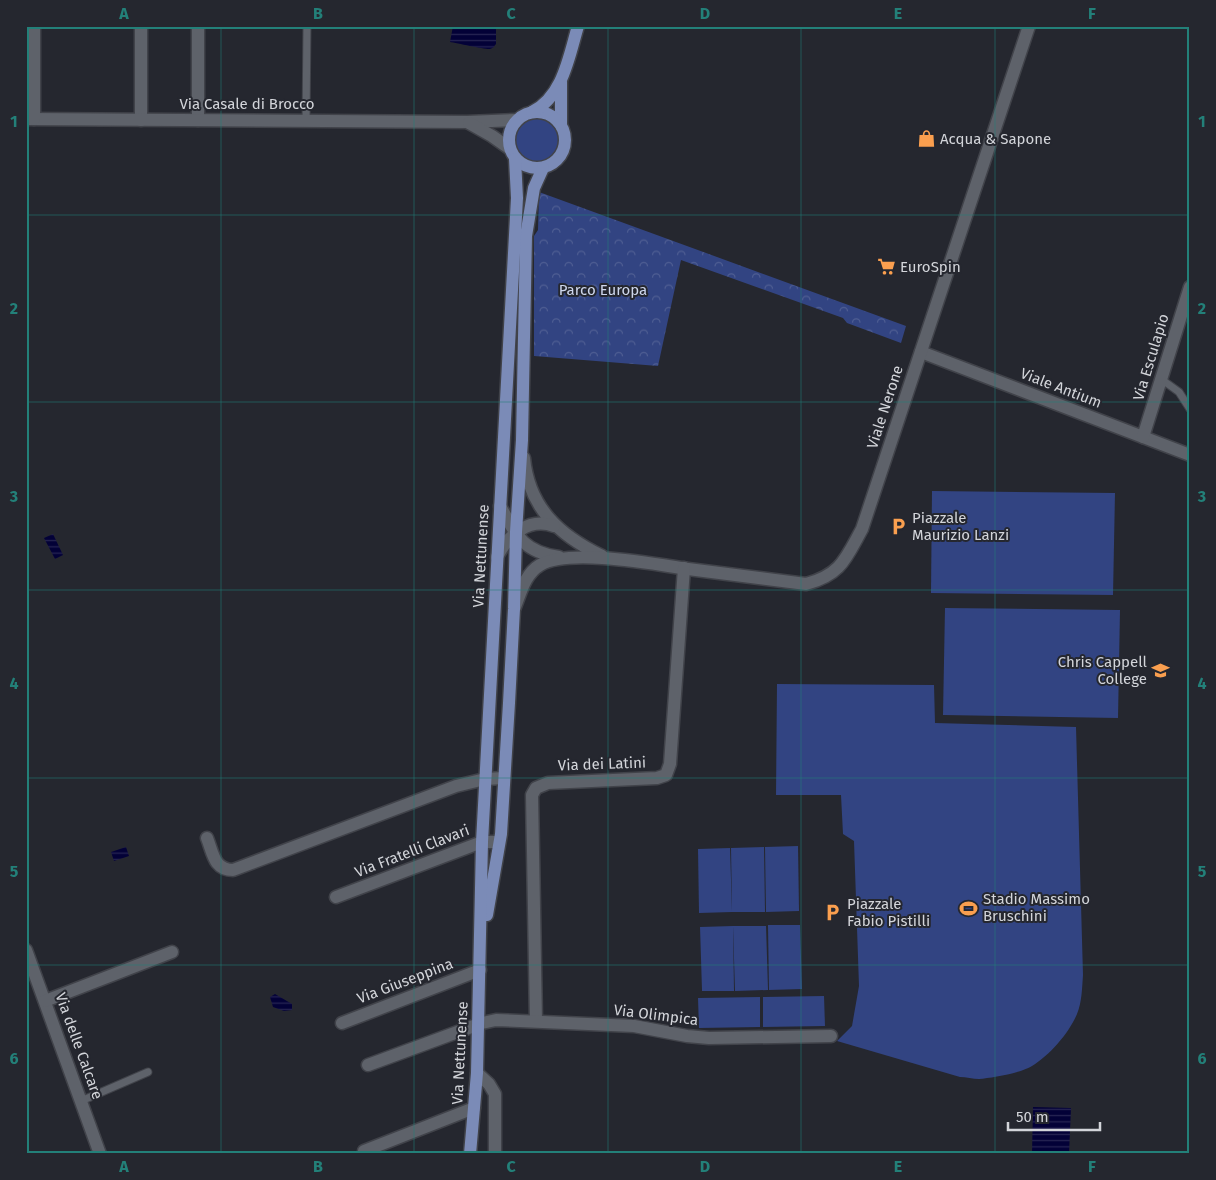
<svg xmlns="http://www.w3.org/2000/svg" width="1216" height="1180" font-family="'Fira Sans',sans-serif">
<defs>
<pattern id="park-crowns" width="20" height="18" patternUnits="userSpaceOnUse" patternTransform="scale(1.25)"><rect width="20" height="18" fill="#324482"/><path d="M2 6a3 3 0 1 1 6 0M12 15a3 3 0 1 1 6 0" fill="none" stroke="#4f5e93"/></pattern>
<pattern id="water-rules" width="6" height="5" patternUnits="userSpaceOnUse" patternTransform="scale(1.25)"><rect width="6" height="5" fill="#030137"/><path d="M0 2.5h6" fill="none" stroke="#272553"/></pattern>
</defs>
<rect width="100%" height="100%" fill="#25272f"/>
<!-- green -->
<g fill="#324482">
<circle cx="537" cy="140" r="22"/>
<polygon points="932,491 1115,493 1113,595 931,593"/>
<polygon points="945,608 1120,610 1118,718 943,715"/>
<path d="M777,684L934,685L935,723L1076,727L1083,975C1082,988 1082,1002 1077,1014C1069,1033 1050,1055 1032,1066C1021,1073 992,1078 979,1079C973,1079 966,1077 960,1077L837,1041L852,1026L859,986L854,841L843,834L841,795H776Z"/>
<polygon points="798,846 799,911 766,912 765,847"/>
<polygon points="764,847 765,912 732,912 731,848"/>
<polygon points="730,848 732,912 699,913 698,849"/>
<polygon points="768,925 800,925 802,989 769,990"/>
<polygon points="733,926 766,926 768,990 735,991"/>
<polygon points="733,926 734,991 702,991 700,927"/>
<polygon points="824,996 825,1026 763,1027 763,997"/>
<polygon points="760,997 760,1027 699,1028 698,998"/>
</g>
<!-- park -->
<polygon fill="url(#park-crowns)" points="539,192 906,326 901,343 847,323 843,318 681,260 658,366 534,356 534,236 538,230"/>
<!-- water -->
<g fill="url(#water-rules)">
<path d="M453,26H496V44C494,46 494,48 490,49C487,50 457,43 450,42Z"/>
<polygon points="53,534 63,555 55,559 44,538"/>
<polygon points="126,847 129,856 114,861 111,852"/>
<polygon points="275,994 292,1004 292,1010 284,1011 273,1007 270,997"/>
<polygon points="1033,1107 1071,1108 1069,1154 1032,1154"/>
</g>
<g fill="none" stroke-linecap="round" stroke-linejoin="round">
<defs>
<g id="service">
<polyline points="306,121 307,26"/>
<polyline points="1161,379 1179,392 1190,409"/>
<polyline points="81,1101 148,1072"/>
</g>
<g id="minor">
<polyline points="141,26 141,120"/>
<polyline points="198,26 198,120"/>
<polyline points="26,119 467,122 517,120"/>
<polyline points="34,119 34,26"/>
<polyline points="469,123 492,136 509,148"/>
<polyline points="921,352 1190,455"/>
<polyline points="1143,437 1190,287"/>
<path d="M524,458C529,508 559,535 602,556"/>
<path d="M500,506C516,535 523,552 559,557"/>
<path d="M497,557C508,535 529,517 554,526"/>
<path d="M515,607C521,592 525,574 540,565C569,548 654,564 688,569C727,574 766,579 806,584C841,575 846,558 862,529L1029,26"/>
<path d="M207,838C213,853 214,870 233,870L456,786L485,779L504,778"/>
<polyline points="336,897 482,842 499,842"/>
<polyline points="26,950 100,1154"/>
<polyline points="45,1001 172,952"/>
<polyline points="536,1021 532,795 536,788 548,783 657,778 666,775 670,764 684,568"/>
<polyline points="342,1023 480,970"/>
<polyline points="368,1065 482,1023 496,1020 634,1026 687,1036 709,1038 831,1036"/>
<polyline points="477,1073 489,1084 495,1094 495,1154"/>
<polyline points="364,1151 474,1108"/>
</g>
<g id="primary">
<polyline points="561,82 561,125"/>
<circle cx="537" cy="140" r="28"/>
<path d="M532,112C563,97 569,56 578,26"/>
<polyline points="487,915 501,834 509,703 514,609 516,532 522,440 526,236 534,188 543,168"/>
<polyline points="470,1154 477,1073 482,842 517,198 515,159"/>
</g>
</defs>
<!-- service casing -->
<use href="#service" stroke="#41434a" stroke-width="9"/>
<!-- minor casing -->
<use href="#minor" stroke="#41434a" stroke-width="15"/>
<!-- primary casing -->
<use href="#primary" stroke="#41434a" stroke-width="15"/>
<!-- service -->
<use href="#service" stroke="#5e626a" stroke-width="7"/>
<!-- minor -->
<use href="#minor" stroke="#5e626a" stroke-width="12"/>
<!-- primary -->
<use href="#primary" stroke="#7b8bb7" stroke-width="12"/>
</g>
<!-- grid -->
<path fill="none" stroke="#238079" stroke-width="1" stroke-opacity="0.55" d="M221,26V1154M414,26V1154M608,26V1154M801,26V1154M995,26V1154M26,215H1190M26,402H1190M26,590H1190M26,778H1190M26,965H1190"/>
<!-- icons -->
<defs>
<symbol id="shop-bare" viewBox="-9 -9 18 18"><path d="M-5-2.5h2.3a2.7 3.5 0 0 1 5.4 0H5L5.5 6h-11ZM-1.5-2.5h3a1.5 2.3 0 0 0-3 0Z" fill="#fa9f4f" stroke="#25272f" stroke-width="2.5" paint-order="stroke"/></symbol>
<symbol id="supermarket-bare" viewBox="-9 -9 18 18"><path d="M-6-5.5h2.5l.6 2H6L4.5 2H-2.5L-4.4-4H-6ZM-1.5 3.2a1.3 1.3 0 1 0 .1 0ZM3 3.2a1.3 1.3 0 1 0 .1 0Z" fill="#fa9f4f" stroke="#25272f" stroke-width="2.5" paint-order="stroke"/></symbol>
<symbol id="parking-bare" viewBox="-9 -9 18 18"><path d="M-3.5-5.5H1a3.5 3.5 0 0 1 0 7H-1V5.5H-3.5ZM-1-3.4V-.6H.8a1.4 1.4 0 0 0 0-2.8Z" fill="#fa9f4f" stroke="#25272f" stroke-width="2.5" paint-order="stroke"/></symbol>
<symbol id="school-bare" viewBox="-9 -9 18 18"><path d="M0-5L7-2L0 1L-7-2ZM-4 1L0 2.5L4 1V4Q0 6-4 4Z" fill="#fa9f4f" stroke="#25272f" stroke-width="2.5" paint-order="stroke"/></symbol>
<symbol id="stadium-bare" viewBox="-9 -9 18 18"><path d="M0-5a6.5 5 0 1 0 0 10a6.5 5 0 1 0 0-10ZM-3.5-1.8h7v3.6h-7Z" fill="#fa9f4f" stroke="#25272f" stroke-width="2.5" paint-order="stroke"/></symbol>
</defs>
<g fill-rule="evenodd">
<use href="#shop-bare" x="914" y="126" width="25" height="25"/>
<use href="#supermarket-bare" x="874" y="254" width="25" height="25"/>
<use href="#parking-bare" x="886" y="514" width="25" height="25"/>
<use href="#school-bare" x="1148" y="658" width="25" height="25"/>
<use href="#stadium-bare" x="956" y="896" width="25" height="25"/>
<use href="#parking-bare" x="820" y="900" width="25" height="25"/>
</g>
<g text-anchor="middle" stroke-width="4" stroke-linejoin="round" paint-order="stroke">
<!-- street labels -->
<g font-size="15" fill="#d3d5da" stroke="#25272f">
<text x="247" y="109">Via Casale di Brocco</text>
<text transform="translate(1151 357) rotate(-73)" y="5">Via Esculapio</text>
<text transform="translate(1061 388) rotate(21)" y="5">Viale Antium</text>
<text transform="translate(885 407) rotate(-72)" y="5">Viale Nerone</text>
<text transform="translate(481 556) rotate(-87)" y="5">Via Nettunense</text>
<text transform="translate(602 764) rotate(-2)" y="5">Via dei Latini</text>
<text transform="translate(412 851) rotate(-21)" y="5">Via Fratelli Clavari</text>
<text transform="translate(405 981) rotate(-21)" y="5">Via Giuseppina</text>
<text transform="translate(656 1015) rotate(7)" y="5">Via Olimpica</text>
<text transform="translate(79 1046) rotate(70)" y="5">Via delle Calcare</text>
<text transform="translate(460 1053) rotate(-87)" y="5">Via Nettunense</text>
</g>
<!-- poi labels -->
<g font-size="15" fill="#d3d5da" stroke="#25272f" text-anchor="start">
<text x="940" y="144">Acqua &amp; Sapone</text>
<text x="900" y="272">EuroSpin</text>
<text x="912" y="523">Piazzale<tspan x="912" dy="17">Maurizio Lanzi</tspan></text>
<text x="1147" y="667" text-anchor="end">Chris Cappell<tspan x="1147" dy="17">College</tspan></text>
<text x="983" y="904">Stadio Massimo<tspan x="983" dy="17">Bruschini</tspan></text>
<text x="847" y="909">Piazzale<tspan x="847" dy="17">Fabio Pistilli</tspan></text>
</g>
<!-- park labels -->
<g font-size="15" fill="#ced7ed" stroke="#25272f">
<text x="603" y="295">Parco Europa</text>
</g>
</g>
<!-- border -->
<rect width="1216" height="1180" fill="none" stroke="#25272f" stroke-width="55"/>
<!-- scale -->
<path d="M1008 1122v8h92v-8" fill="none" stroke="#d3d5da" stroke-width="2.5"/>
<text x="1016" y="1122" font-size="15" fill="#d3d5da" stroke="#25272f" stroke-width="4" paint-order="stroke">50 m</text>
<rect x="28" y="28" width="1160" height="1124" fill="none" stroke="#238079" stroke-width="2"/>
<g font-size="16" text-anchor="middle" font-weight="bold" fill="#238079">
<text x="124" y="19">A</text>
<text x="318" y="19">B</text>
<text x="511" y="19">C</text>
<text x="705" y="19">D</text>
<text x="898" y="19">E</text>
<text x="1092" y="19">F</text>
<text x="14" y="127">1</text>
<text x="1202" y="127">1</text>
<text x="14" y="314">2</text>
<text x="1202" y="314">2</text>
<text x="14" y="502">3</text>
<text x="1202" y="502">3</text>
<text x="14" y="689">4</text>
<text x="1202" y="689">4</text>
<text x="14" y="877">5</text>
<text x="1202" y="877">5</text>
<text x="14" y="1064">6</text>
<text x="1202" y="1064">6</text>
<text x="124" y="1172">A</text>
<text x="318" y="1172">B</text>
<text x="511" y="1172">C</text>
<text x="705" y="1172">D</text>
<text x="898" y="1172">E</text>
<text x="1092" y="1172">F</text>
</g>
</svg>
